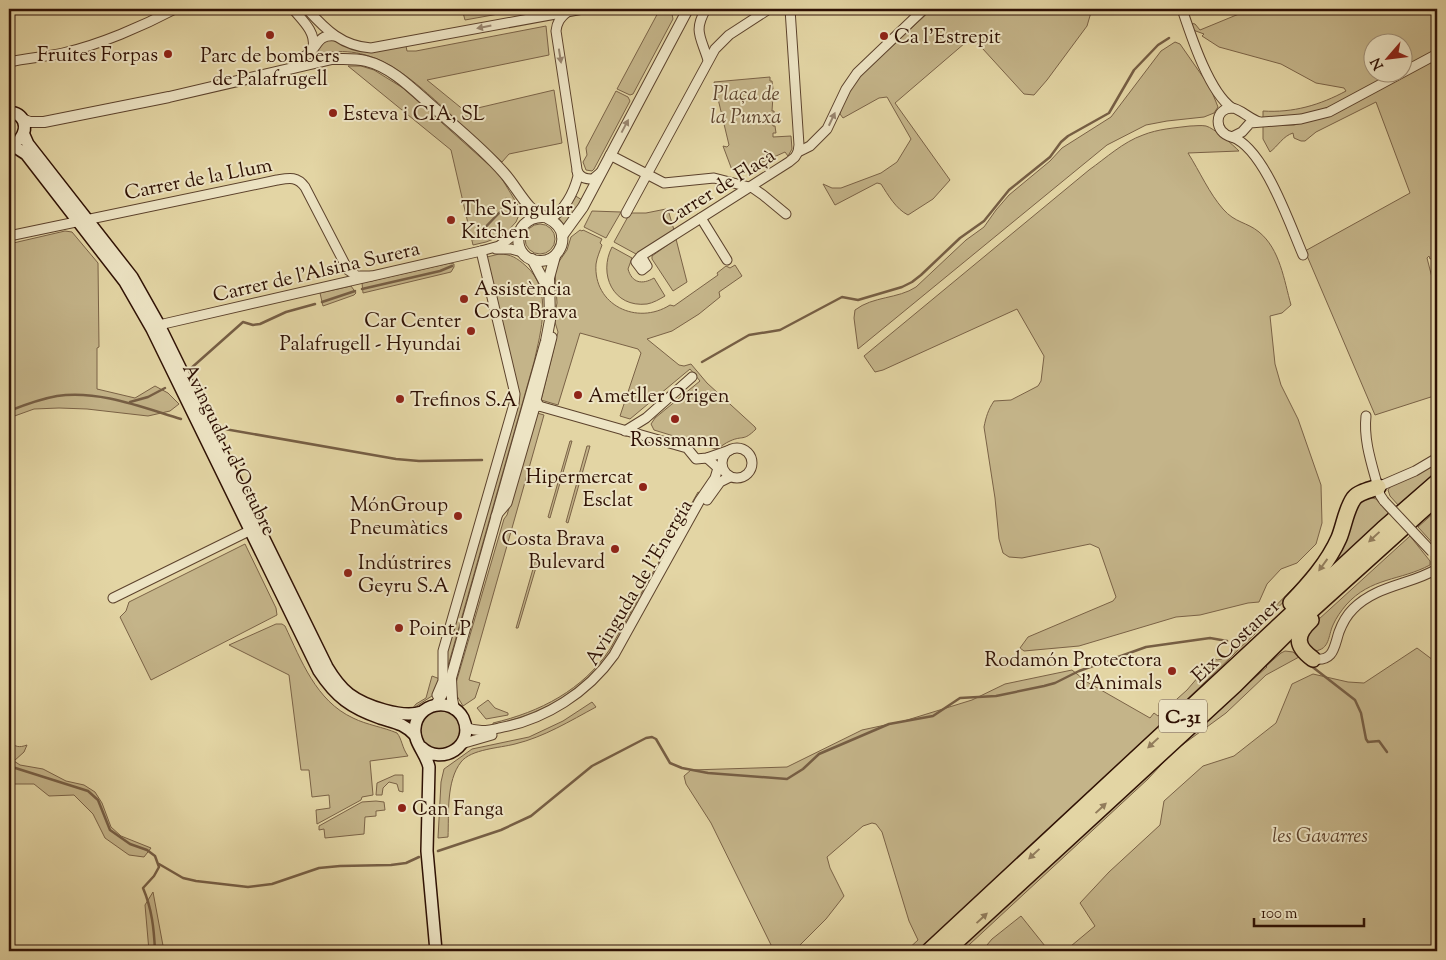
<svg xmlns="http://www.w3.org/2000/svg" width="1446" height="960" font-family="'Sorts Mill Goudy',serif">
<rect width="100%" height="100%" fill="#e3d5a4"/>
<filter id="stains"><feTurbulence type="fractalNoise" baseFrequency=".004" numOctaves="4"/><feColorMatrix values="0 0 0 0 .2 0 0 0 0 .09 0 0 0 0 .02 0 0 0 .5 -.17"/></filter>
<radialGradient id="worn" r=".72"><stop offset=".6" stop-color="#630" stop-opacity="0"/><stop offset="1" stop-color="#630" stop-opacity=".3"/></radialGradient>
<!-- green -->
<g fill="#c4b489" stroke="#7a6246">
<polygon points="462,9 526,9 465,20"/>
<polygon points="660,9 671,9 673,19 633,94 630,95 617,89"/>
<path d="M932,9H1092L1087,26L1047,80L1034,95L1024,94L972,37L895,103L950,180L933,199L908,215C896,209 888,195 881,184L877,183L835,205L823,184L832,188H841L881,173L897,162L911,139L887,97L879,98L843,118L840,114L844,98L857,79Z"/>
<path d="M1251,9H1437V49L1404,67V42H1374V72L1394,73C1366,88 1338,107 1306,114C1292,117 1277,117 1263,118V111C1293,113 1320,105 1346,91L1344,88L1316,83L1281,64L1219,47L1202,36L1204,34L1193,30L1190,23L1195,24L1200,30Z"/>
<path d="M546,26L549,55L427,80L465,111L554,90L562,143L509,154L502,162C483,145 464,127 446,110C406,74 370,39 312,56L317,45L332,39L343,45L406,46L407,51H416Z"/>
<path d="M1175,42L1180,44L1210,87L1218,107L1214,113L1204,117L1167,121L1146,125L1107,145L858,349L854,318L855,310C873,296 898,299 916,287L966,240L984,227L996,210L1009,195L1050,161L1062,148L1111,117L1161,51Z"/>
<path d="M1437,59V142L1434,153L1437,169V257L1430,259L1429,256L1427,258L1437,297V395L1375,415L1305,251L1410,193L1376,102L1316,132L1305,141H1301L1294,138L1293,133C1283,136 1278,146 1270,152L1263,139V126L1294,125L1322,118Z"/>
<polygon points="348,66 361,66 374,70 403,88 499,174 519,207 519,215 516,222 504,235 486,242 473,245 451,150"/>
<polygon points="770,77 770,81 772,81 773,89 770,89 771,96 773,96 772,111 774,111 775,119 772,119 773,126 775,126 776,133 773,133 773,137 791,136 792,149 788,156 785,152 745,170 743,164 732,170 723,146 727,147 729,145 714,82"/>
<polygon points="616,91 628,97 630,101 594,169 592,171 586,170 583,162 587,155 586,148"/>
<path d="M1190,126C1195,126 1201,125 1206,126C1214,128 1233,145 1239,151L1188,153C1200,172 1209,193 1223,209C1235,223 1247,222 1259,232C1280,249 1284,280 1291,305L1282,313L1270,316L1275,364L1281,385L1298,419L1321,485L1322,523L1316,544L1297,563L1281,569L1267,584L1259,602L1248,603L1200,615L1176,617L1079,646L1024,651L1020,648L1028,637L1113,601L1116,597L1099,548L1090,544L1022,558L1009,557L1003,553L999,539L995,498L984,427C986,417 988,410 994,401L1011,400L1038,386L1041,381L1044,356L1017,309L883,370L875,372L864,356L1089,170C1106,158 1123,142 1143,135C1158,129 1174,128 1190,126Z"/>
<polygon points="574,195 582,200 564,225 558,217"/>
<polygon points="666,209 669,213 674,230 636,254 614,242 630,213 646,213"/>
<polygon points="592,211 621,212 606,238 584,227"/>
<circle cx="540" cy="239" r="15"/>
<path d="M580,230L582,231L583,230L602,239L600,243L602,245C600,251 597,257 596,264C593,305 637,326 670,305L674,306L718,275L717,273L726,266L730,268L735,265L742,276L719,292L720,297L699,314L672,331L647,339L679,365L684,366L691,364L707,383L755,427L756,429C743,442 743,435 730,441C725,443 721,447 716,449L654,430L651,424L655,418L700,381L690,369L630,419L620,416L641,353L638,349L580,333L558,405L541,400L558,332L554,319L557,303L555,272L558,263L567,250L571,237Z"/>
<polygon points="65,231 72,232 98,263 99,347 97,348 97,389 135,398 155,386 168,393 179,404 170,411 148,416 87,409 59,408 34,409 9,418 9,244"/>
<polygon points="676,239 687,282 673,291 652,259 652,256"/>
<path d="M612,247L632,258L628,269C632,283 642,285 654,278L665,296C660,299 653,303 647,304C613,308 598,274 612,247Z"/>
<path d="M499,254C511,254 517,258 526,266C553,290 541,331 534,362L446,673L447,645L449,646L515,416L516,382L487,257Z"/>
<polygon points="450,263 454,264 454,267 451,272 363,293 362,283"/>
<polygon points="351,286 356,293 354,295 323,306 320,293"/>
<polygon points="537,413 544,415 469,680 480,683 475,698 463,706 457,696 456,683 504,519 507,515"/>
<polygon points="570,441 572,441 550,518 548,517"/>
<polygon points="587,446 590,446 568,523 566,522"/>
<polygon points="1437,461 1437,473 1399,506 1390,496 1388,490 1390,487"/>
<path d="M698,492L700,493L605,661C573,697 539,714 493,725V723C540,712 583,690 610,649Z"/>
<polygon points="1366,496 1376,499 1389,514 1323,575 1356,506"/>
<polygon points="1437,510 1437,548 1418,527"/>
<path d="M1410,536L1430,561V565C1400,581 1371,577 1346,605C1341,611 1336,618 1333,625C1328,636 1330,649 1315,651L1305,644L1307,630Z"/>
<polygon points="245,544 276,608 277,615 151,680 120,617 126,611 129,602"/>
<polygon points="540,554 518,628 516,628 537,555"/>
<polygon points="1299,582 1300,583 1297,588 1260,626 1255,627"/>
<path d="M276,624H282L285,626C301,660 316,701 353,718C367,725 383,727 397,733C402,739 402,748 408,756L370,761L373,795L362,797L361,800L317,824L316,810L330,808L329,795L312,797L309,770H301L289,675L229,645Z"/>
<polygon points="1261,628 1062,820 920,951 906,951 918,940 909,921 882,832 876,824 872,823 863,826 827,857 830,868 844,896 826,919 796,949 792,951 774,951 711,823 686,784 684,776 691,770 787,767 862,730 904,721 972,700 1005,684 1072,670 1087,682 1150,718 1154,713 1158,716 1187,690 1199,676 1202,678 1211,670 1207,666 1214,658 1217,660 1222,659 1255,629"/>
<polygon points="1417,648 1437,663 1437,951 1065,951 1095,926 1080,903 1109,872 1160,825 1164,801 1203,766 1234,756 1276,723 1292,684 1313,674 1348,682 1364,683"/>
<polygon points="1285,651 1293,652 1299,657 1266,675 1226,713 1174,751 1148,779 970,944 964,951 955,951 1178,745 1267,667 1266,666 1281,653"/>
<polygon points="432,676 440,679 435,694 412,709 416,704 426,698"/>
<polygon points="488,700 495,708 508,713 508,715 486,719 477,708"/>
<path d="M592,702L596,707C570,721 544,737 515,744C500,748 471,749 461,762C446,781 449,814 448,837L438,838L441,782L444,769L472,749L529,737L563,721Z"/>
<path d="M429,710H449C453,714 457,718 459,723C464,735 453,751 439,750C425,749 416,736 419,722C421,718 426,714 429,710Z"/>
<path d="M9,741C15,747 19,748 27,745L24,752L14,761L20,765L43,769L66,781L84,785L95,792L102,803L111,827L121,836L151,848L144,857L129,855L105,838L93,814L74,795L49,796L34,784H15L9,782Z"/>
<polygon points="395,775 403,775 403,792 399,791 397,784 389,782 383,788 382,795 376,795 377,783"/>
<polygon points="376,801 384,802 385,810 376,811 376,816 365,817 364,834 325,838 324,829 319,830 319,826 362,802"/>
<polygon points="153,892 164,951 149,951 145,905"/>
<polygon points="1021,916 1049,951 982,951 992,939"/>
</g>
<g fill="none" stroke-linecap="round" stroke-linejoin="round">
<!-- stream -->
<g stroke="#765e44" stroke-width="2.5">
<polyline points="474,239 501,211 506,199"/>
<polyline points="362,289 440,271 452,266"/>
<polyline points="322,302 355,291"/>
<polyline points="702,362 749,335 780,330 842,297 858,300 902,287 912,282 921,275 960,238 984,221 1009,190 1050,157 1061,142 1068,136 1109,113 1134,70 1158,45 1169,38"/>
<polyline points="189,370 243,322 253,325 260,324 286,312 315,304"/>
<polyline points="130,402 148,397 165,388"/>
<path d="M9,411C24,405 40,399 57,396C99,390 141,407 181,419"/>
<polyline points="219,428 396,459 419,461 482,460"/>
<polyline points="1310,665 1355,700 1361,713 1366,739 1368,742 1379,741 1387,752"/>
<path d="M9,766L88,791L98,800L110,830L130,844L147,850L155,856L159,867L154,876L143,888C152,909 154,929 155,951"/>
<polyline points="438,851 501,830 531,816 592,766 646,738 652,737 656,739 670,763 682,768 708,773 787,779 803,769 819,754 889,724 933,716 960,698 996,696 1044,686 1055,683 1079,671 1146,647 1210,638 1227,641"/>
<polyline points="159,864 183,878 196,881 248,887 272,884 319,868 340,866 391,865 406,863 419,857"/>
</g>
<defs>
<g id="minor">
<path d="M293,9C302,20 316,32 313,47"/>
<path d="M307,9C326,30 342,46 371,48L583,9"/>
<path d="M706,9C693,31 701,37 708,60"/>
<polyline points="790,9 799,145 798,152"/>
<path d="M1182,9C1191,36 1209,92 1232,108"/>
<path d="M9,62C27,58 45,57 63,53C99,45 143,26 175,9"/>
<path d="M293,67C298,59 301,59 308,54C318,47 317,34 335,36"/>
<path d="M1260,122C1251,120 1239,108 1232,108C1214,108 1213,133 1232,137L1242,132L1250,123L1301,119L1329,112L1437,54"/>
<path d="M1232,137C1264,148 1290,225 1303,255"/>
<polyline points="610,155 664,183 714,178 753,188 763,195 786,214"/>
<path d="M577,171C581,178 585,179 593,179L600,173"/>
<polyline points="626,213 715,49 729,35 769,9"/>
<polyline points="701,218 727,260"/>
<path d="M549,219C564,212 574,192 578,176L556,31C557,22 560,18 567,12"/>
<path d="M9,236L277,180C289,178 297,176 305,187L348,270L357,276H371"/>
<polyline points="496,249 511,249 522,252"/>
<polyline points="641,256 647,266 642,270 636,262 641,256 789,162 795,157 798,152 810,146 827,129 846,89 857,73 924,9"/>
<polyline points="159,325 481,251 499,246 519,231"/>
<polyline points="539,406 687,448 696,459 707,458 730,450"/>
<polyline points="539,406 536,400 552,337"/>
<path d="M1366,416C1363,443 1374,470 1380,495L1384,501"/>
<polyline points="625,431 646,418 692,377"/>
<circle cx="737" cy="463" r="15"/>
<polyline points="1378,487 1415,471 1437,458"/>
<polyline points="707,500 720,482 730,477"/>
<polyline points="496,516 507,503 534,410 536,406 539,406"/>
<polyline points="113,598 249,531"/>
<path d="M1313,659C1334,662 1334,647 1339,632C1342,624 1347,615 1353,609C1377,585 1410,585 1437,569"/>
<polyline points="437,695 443,681 443,651 514,404 515,394 481,251"/>
<path d="M465,727C477,732 487,731 499,728C545,720 588,692 614,655L700,500L715,478L718,468L707,458"/>
<polyline points="461,744 492,735"/>
</g>
<g id="tertiary">
<path d="M22,119L30,122H44L169,97L332,59C344,59 355,58 366,61C395,68 418,95 440,113C462,132 485,151 504,173C513,183 520,196 529,206C538,217 555,217 561,231C566,245 556,261 541,261C511,262 510,218 542,217"/>
<polyline points="562,236 583,207 688,9"/>
<polyline points="532,259 548,289"/>
<polyline points="451,679 452,699 454,709"/>
<polyline points="436,705 451,678 546,341 550,320 549,278 555,256"/>
</g>
<g id="secondary">
<path d="M9,112C24,113 29,127 20,139"/>
<path d="M24,135L28,144L132,277L159,325L327,667C333,677 340,687 349,694C365,706 403,719 422,712"/>
<path d="M9,143L26,154L125,282L152,329L319,671C336,697 351,708 380,718C396,723 403,723 415,735"/>
<path d="M421,747C442,767 476,745 463,718C451,696 417,703 415,728C413,742 426,753 429,767L427,851L436,951"/>
</g>
<g id="motorway">
<path d="M1291,603C1309,584 1328,563 1339,538C1344,526 1346,509 1354,498C1359,492 1370,490 1378,487"/>
<path d="M1311,620C1295,635 1295,646 1313,659"/>
<polyline points="929,951 1383,529 1437,482"/>
<polyline points="946,951 1235,685 1294,626 1437,497"/>
</g>
</defs>
<!-- minor casing -->
<use href="#minor" stroke="#5c422c" stroke-width="11"/>
<!-- tertiary casing -->
<use href="#tertiary" stroke="#5c422c" stroke-width="12"/>
<!-- secondary casing -->
<use href="#secondary" stroke="#2f1104" stroke-width="14"/>
<!-- motorway casing -->
<use href="#motorway" stroke="#2f1104" stroke-width="18"/>
<!-- minor -->
<use href="#minor" stroke="#ede4c4" stroke-width="9"/>
<!-- tertiary -->
<use href="#tertiary" stroke="#ede4c4" stroke-width="10"/>
<!-- secondary -->
<use href="#secondary" stroke="#ede4c4" stroke-width="11"/>
<!-- motorway -->
<use href="#motorway" stroke="#e3d5a4" stroke-width="15"/>
<defs>
<polyline id="minor-bridge" points="1384,501 1432,552"/>
</defs>
<!-- minor-bridge casing -->
<use href="#minor-bridge" stroke="#5c422c" stroke-width="11" stroke-linecap="butt"/>
<!-- minor-bridge -->
<use href="#minor-bridge" stroke="#ede4c4" stroke-width="9"/>
</g>
<!-- one-way arrows -->
<defs><path id="oneway-solid" d="M-6-.8H1V-3.2L6.5 0L1 3.2V.8H-6Z" transform="scale(1.25)"/></defs>
<g fill="#98856e">
<use href="#oneway-solid" transform="translate(484 27) rotate(169)"/>
<use href="#oneway-solid" transform="translate(560 56) rotate(81)"/>
<use href="#oneway-solid" transform="translate(832 119) rotate(-65)"/>
<use href="#oneway-solid" transform="translate(625 126) rotate(-62)"/>
</g>
<g fill="#927d5c">
<use href="#oneway-solid" transform="translate(1374 537) rotate(137)"/>
<use href="#oneway-solid" transform="translate(1323 565) rotate(126)"/>
<use href="#oneway-solid" transform="translate(1153 743) rotate(137)"/>
<use href="#oneway-solid" transform="translate(1101 808) rotate(-43)"/>
<use href="#oneway-solid" transform="translate(1034 854) rotate(137)"/>
<use href="#oneway-solid" transform="translate(982 918) rotate(-43)"/>
</g>
<!-- markers -->
<g fill="#8f2418" stroke="#ede4c4" stroke-width="2">
<circle cx="270" cy="35" r="5"/>
<circle cx="884" cy="36" r="5"/>
<circle cx="168" cy="54" r="5"/>
<circle cx="333" cy="113" r="5"/>
<circle cx="451" cy="220" r="5"/>
<circle cx="464" cy="299" r="5"/>
<circle cx="471" cy="331" r="5"/>
<circle cx="578" cy="395" r="5"/>
<circle cx="400" cy="399" r="5"/>
<circle cx="675" cy="419" r="5"/>
<circle cx="643" cy="487" r="5"/>
<circle cx="458" cy="516" r="5"/>
<circle cx="615" cy="549" r="5"/>
<circle cx="348" cy="573" r="5"/>
<circle cx="399" cy="628" r="5"/>
<circle cx="1172" cy="671" r="5"/>
<circle cx="402" cy="808" r="5"/>
</g>
<g text-anchor="middle" stroke-width="4" stroke-linejoin="round" paint-order="stroke">
<!-- shield labels -->
<rect fill="#ede4c4" stroke="#68503e" stroke-width="1" x="1159" y="699.5" width="48" height="33" rx="4"/>
<g font-size="19" font-weight="bold" fill="#2f1104">
<text x="1183" y="723">C-31</text>
</g>
<!-- poi labels -->
<g font-size="20" fill="#2f1104" stroke="#ede4c4" text-anchor="start">
<text x="894" y="43">Ca l'Estrepit</text>
<text x="158" y="61" text-anchor="end">Fruites Forpas</text>
<text x="270" y="62" text-anchor="middle">Parc de bombers<tspan x="270" dy="23">de Palafrugell</tspan></text>
<text x="343" y="120">Esteva i CIA, SL</text>
<text x="461" y="215">The Singular<tspan x="461" dy="23">Kitchen</tspan></text>
<text x="474" y="295">Assistència<tspan x="474" dy="23">Costa Brava</tspan></text>
<text x="461" y="327" text-anchor="end">Car Center<tspan x="461" dy="23">Palafrugell - Hyundai</tspan></text>
<text x="588" y="402">Ametller Origen</text>
<text x="410" y="406">Trefinos S.A</text>
<text x="675" y="446" text-anchor="middle">Rossmann</text>
<text x="633" y="483" text-anchor="end">Hipermercat<tspan x="633" dy="23">Esclat</tspan></text>
<text x="448" y="511" text-anchor="end">MónGroup<tspan x="448" dy="23">Pneumàtics</tspan></text>
<text x="605" y="545" text-anchor="end">Costa Brava<tspan x="605" dy="23">Bulevard</tspan></text>
<text x="358" y="569">Indústrires<tspan x="358" dy="23">Geyru S.A</tspan></text>
<text x="409" y="635">Point.P</text>
<text x="1162" y="666" text-anchor="end">Rodamón Protectora<tspan x="1162" dy="23">d'Animals</tspan></text>
<text x="412" y="815">Can Fanga</text>
</g>
<!-- park labels -->
<g font-size="20" font-style="italic" fill="#5c422c" stroke="#ede4c4">
<text x="746" y="100">Plaça de<tspan x="746" dy="23">la Punxa</tspan></text>
<text x="1320" y="842">les Gavarres</text>
</g>
<!-- street labels -->
<g font-size="20" fill="#2f1104" stroke="#ede4c4">
<text transform="translate(198 178) rotate(-11)" y="7">Carrer de la Llum</text>
<text transform="translate(718 187) rotate(-32)" y="7">Carrer de Flaçà</text>
<text transform="translate(316 271) rotate(-13)" y="7">Carrer de l'Alsina Surera</text>
<text transform="translate(230 449) rotate(64)" y="7">Avinguda 1 d'Octubre</text>
<text transform="translate(638 582) rotate(-59)" y="7">Avinguda de l'Energia</text>
<text transform="translate(1235 640) rotate(-43)" y="7">Eix Costaner</text>
</g>
</g>
<!-- margin -->
<rect width="1446" height="960" fill="none" stroke="#e3d5a4" stroke-width="30"/>
<rect x="10" y="10" width="1426" height="940" fill="none" stroke="#2f1104" stroke-width="2.5"/>
<rect x="15" y="15" width="1416" height="930" fill="none" stroke="#2f1104"/>
<!-- north arrow -->
<g transform="translate(1388 58) rotate(242)"><circle r="24" fill="#ede4c4" stroke="#a19077"/>
<path d="M0-4L9 19L0 12L-9 19Z" fill="#8f2418"/>
<text y="-8" font-size="14" font-weight="bold" text-anchor="middle" fill="#2f1104">N</text>
</g>
<!-- scale -->
<path d="M1254 918v8h110v-8" fill="none" stroke="#2f1104" stroke-width="2.5"/>
<text x="1261" y="918" font-size="15" fill="#2f1104" stroke="#ede4c4" stroke-width="4" paint-order="stroke">100 m</text>
<rect width="100%" height="100%" filter="url(#stains)"/>
<rect width="100%" height="100%" fill="url(#worn)"/>
</svg>
